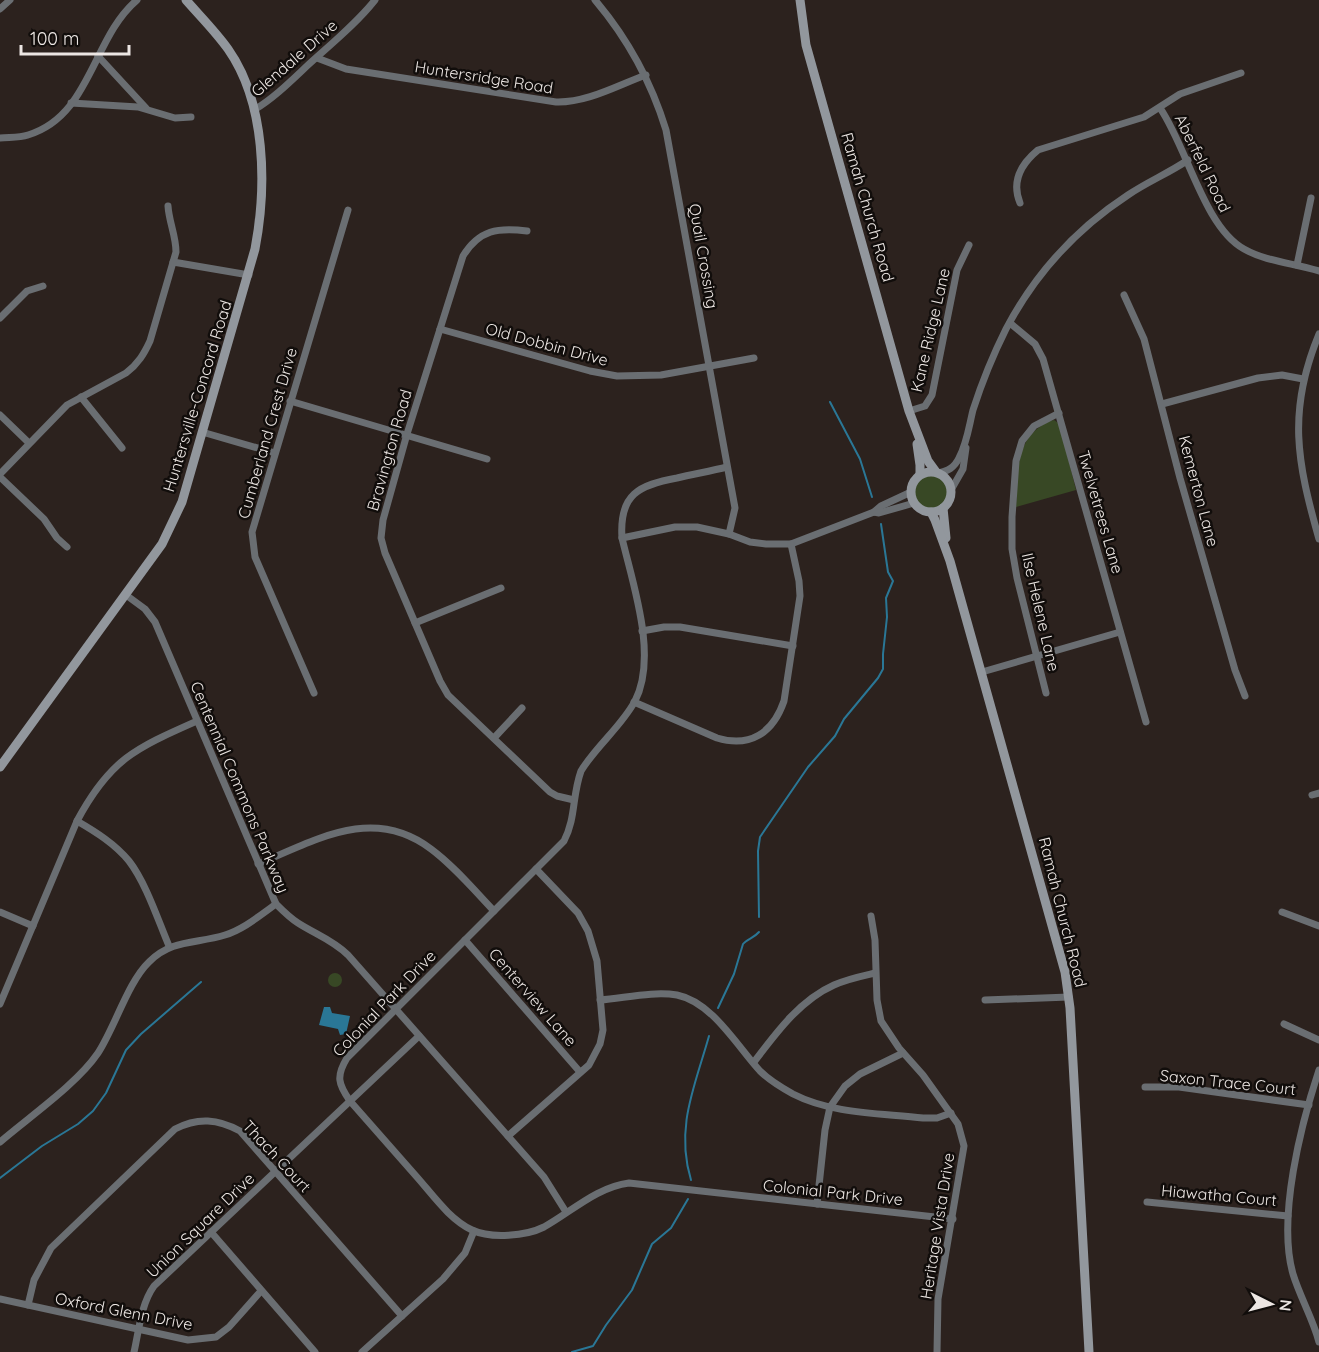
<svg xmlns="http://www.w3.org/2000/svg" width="1319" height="1352" font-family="Quicksand,sans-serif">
<rect width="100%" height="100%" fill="#2c221e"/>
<!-- green -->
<g fill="#384825">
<path d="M1054,420L1057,422L1060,426L1076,490L1016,507C1018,479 1014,443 1041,426C1045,423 1048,421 1054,420Z"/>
<circle cx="931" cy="492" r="20"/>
<circle cx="335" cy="980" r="7"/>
</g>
<!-- water -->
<polygon fill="#2a7796" points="324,1007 330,1007 332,1013 350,1016 346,1034 340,1035 338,1029 319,1025"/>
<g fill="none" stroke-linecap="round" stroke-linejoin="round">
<!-- stream -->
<g stroke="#2a7796" stroke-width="2">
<polyline points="830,402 860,459 872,497"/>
<polyline points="759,917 758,851 760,837 808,767 835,736 844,719 878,678 883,669 883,654 887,617 886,598 893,581 888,572 881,524"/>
<path d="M718,1008L734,974L743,944C747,939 754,938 759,932"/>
<polyline points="0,1178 42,1146 78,1124 93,1111 106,1093 126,1050 141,1034 201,982"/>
<path d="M691,1180C675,1127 695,1086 709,1036"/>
<polyline points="572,1352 593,1346 606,1325 632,1290 652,1244 671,1228 688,1199"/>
</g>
<!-- street -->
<g stroke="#6a6e72" stroke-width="7">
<path d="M595,0C628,39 651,81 666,130L735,508L729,534"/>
<polyline points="0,9 10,0"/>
<polyline points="98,56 146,108"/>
<path d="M317,58L346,69L556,102C587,103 618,85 646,75"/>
<polyline points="71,103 138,107 175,118 191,117"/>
<path d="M1160,108C1187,147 1204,227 1244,249C1267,262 1294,263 1319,271"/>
<path d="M254,110C274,98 291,81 308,65C331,44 356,24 375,0"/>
<path d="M0,138C9,137 19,138 28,135C91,116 92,38 137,0"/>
<path d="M1020,203C1011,181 1021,164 1038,150L1144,117L1180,94L1241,73"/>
<path d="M527,231C498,227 479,230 463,256L407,434L383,520L381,538L385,553L440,681L448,695L550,792L557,796L574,800"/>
<polyline points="173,262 249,275"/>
<polyline points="1297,265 1311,198"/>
<polyline points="1124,295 1144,339 1180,478 1235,670 1245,696"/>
<polyline points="0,318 27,291 43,286"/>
<polyline points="1010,323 1035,344 1043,359 1146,722"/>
<polyline points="440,329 590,371 617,376 661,375 754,358"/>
<path d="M1319,334C1287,411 1297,462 1319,539"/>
<polyline points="81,397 122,448"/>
<polyline points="290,401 487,459"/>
<polyline points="1162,404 1258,378 1282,375 1303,379"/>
<polyline points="909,411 925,406 932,395 957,270 969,245"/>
<polyline points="0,415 29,443"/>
<polyline points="202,432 275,453"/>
<path d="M727,467C711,471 694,474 677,478C639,485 619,494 622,538C633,585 658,656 635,701C621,727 596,746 581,771C572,796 576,818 564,841L347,1058C336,1076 338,1084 350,1101C372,1126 394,1151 416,1176C433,1195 449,1219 472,1230C491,1239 526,1236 544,1227C571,1212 597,1187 629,1183L953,1219"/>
<path d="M938,473C948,471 954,468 959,458C967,443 969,426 973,410C982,382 993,355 1006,329C1035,274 1076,229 1128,195C1147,182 1169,173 1188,160"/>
<path d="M0,474L67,405L126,373C138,364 144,354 150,341L176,252C176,236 169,222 168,206"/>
<polyline points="0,477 44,519 57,538 67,547"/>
<polyline points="951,490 963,469 966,448"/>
<polyline points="874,512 881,506 911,492"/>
<polyline points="622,538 675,527 697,527 729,534 750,542 766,544 791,544 874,512 879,513 914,503"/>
<path d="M126,595L145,609L155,622L276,904C283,911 290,918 298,923C315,934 333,940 348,955L544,1177L566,1212"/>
<polyline points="415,623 501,588"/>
<polyline points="642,631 664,627 680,627 793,646"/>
<polyline points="982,672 1120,632"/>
<polyline points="314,693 255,557 252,532 348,210"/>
<polyline points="1046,693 1017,578 1012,549 1012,517 1016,461 1022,441 1034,426 1059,413"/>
<path d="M634,702L717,738C750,748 773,733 784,701L800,596L799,581L791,544"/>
<polyline points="494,738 522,708"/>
<polyline points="1312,795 1319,793"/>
<path d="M77,821C96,832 115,844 129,861C146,883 158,920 169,946"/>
<path d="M258,864C316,840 373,805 431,849C454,866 474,890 494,911"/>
<polyline points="0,912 33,926"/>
<polyline points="1282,912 1319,926"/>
<polyline points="871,916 875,940 877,1000 881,1021 899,1048 923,1075 958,1124 964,1146 938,1299 937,1352"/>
<polyline points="465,940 580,1072"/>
<path d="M600,1000C625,998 653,991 677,995C712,1002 737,1046 760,1071C769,1080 782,1088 793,1094C832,1114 880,1113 923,1118H937L951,1113"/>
<polyline points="985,1000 1069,997"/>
<path d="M0,1004L77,821C110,759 136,748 197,721"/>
<polyline points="1284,1024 1319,1040"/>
<path d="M754,1062C776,1033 800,1000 834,985C847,979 862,976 875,973"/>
<path d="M1319,1070C1301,1124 1277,1218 1293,1274C1300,1297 1313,1319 1319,1342"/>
<polyline points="1145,1087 1179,1087 1309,1105"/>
<polyline points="508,1136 589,1065 600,1044 603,1030 597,961 588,931 578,913 536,869"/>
<path d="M0,1142C29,1117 77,1084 98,1053C115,1027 128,982 149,962C172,939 196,944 225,935C244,929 259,916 276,904"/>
<polyline points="1147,1202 1288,1216"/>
<polyline points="817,1204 825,1130 830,1107 845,1086 860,1074 903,1053"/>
<polyline points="211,1232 315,1352"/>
<polyline points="0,1299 188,1340 216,1337 229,1327 261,1291"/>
<path d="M28,1305L34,1280L51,1248L175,1129C198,1117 218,1119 240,1131L402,1316"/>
<path d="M134,1352C139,1330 141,1304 154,1286L419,1036"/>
<polyline points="362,1352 443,1279 465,1253 474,1231"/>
</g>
<!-- secondary -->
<g stroke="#92979d" stroke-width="9">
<polyline points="800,0 806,45 909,411 928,461 936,472"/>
<polyline points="917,444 920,465 920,474"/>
<circle cx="931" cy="492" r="20"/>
<polyline points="943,508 946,538"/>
<polyline points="931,512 935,520 950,561 1065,972 1070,1008 1089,1352"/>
<path d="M0,767L162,544L182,502L255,249C267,186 266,103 228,49C216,32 200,16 186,0"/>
</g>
</g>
<g text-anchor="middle" stroke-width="5" stroke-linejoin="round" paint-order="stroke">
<!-- street labels -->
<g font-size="16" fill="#ece6e3" stroke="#110d0b">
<text transform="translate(294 58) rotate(-41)" y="6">Glendale Drive</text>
<text transform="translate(484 77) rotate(9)" y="6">Huntersridge Road</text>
<text transform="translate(1203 163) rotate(64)" y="6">Aberfeld Road</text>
<text transform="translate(868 207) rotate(74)" y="6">Ramah Church Road</text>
<text transform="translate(704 256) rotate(80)" y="6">Quail Crossing</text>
<text transform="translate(930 330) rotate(-77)" y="6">Kane Ridge Lane</text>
<text transform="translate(547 344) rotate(15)" y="6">Old Dobbin Drive</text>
<text transform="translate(197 396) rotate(-73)" y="6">Huntersville-Concord Road</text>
<text transform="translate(267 433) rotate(-74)" y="6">Cumberland Crest Drive</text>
<text transform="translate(389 450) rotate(-74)" y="6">Bravington Road</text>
<text transform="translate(1199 491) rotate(75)" y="6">Kemerton Lane</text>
<text transform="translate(1101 512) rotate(74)" y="6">Twelvetrees Lane</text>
<text transform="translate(1041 612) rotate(77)" y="6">Ilse Helene Lane</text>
<text transform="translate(240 787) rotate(67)" y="6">Centennial Commons Parkway</text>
<text transform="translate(1063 912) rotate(76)" y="6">Ramah Church Road</text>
<text transform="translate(533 997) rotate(49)" y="6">Centerview Lane</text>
<text transform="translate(384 1003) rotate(-46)" y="6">Colonial Park Drive</text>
<text transform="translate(1228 1082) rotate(6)" y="6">Saxon Trace Court</text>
<text transform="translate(277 1156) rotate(47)" y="6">Thach Court</text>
<text transform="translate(833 1192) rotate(6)" y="6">Colonial Park Drive</text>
<text transform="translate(1219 1195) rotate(5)" y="6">Hiawatha Court</text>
<text transform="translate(200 1225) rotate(-44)" y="6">Union Square Drive</text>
<text transform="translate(937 1226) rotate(-81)" y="6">Heritage Vista Drive</text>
<text transform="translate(124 1311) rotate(11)" y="6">Oxford Glenn Drive</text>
</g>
</g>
<!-- north arrow -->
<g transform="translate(1271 1304) rotate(96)" stroke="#110d0b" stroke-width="4.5" paint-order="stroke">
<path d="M0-4.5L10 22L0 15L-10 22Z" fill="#ece6e3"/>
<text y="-9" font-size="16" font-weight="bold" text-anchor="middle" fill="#ece6e3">N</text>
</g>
<!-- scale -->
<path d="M21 45v9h108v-9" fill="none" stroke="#ece6e3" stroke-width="3"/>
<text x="30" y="45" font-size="18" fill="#ece6e3" stroke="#110d0b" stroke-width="4.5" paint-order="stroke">100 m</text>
</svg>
